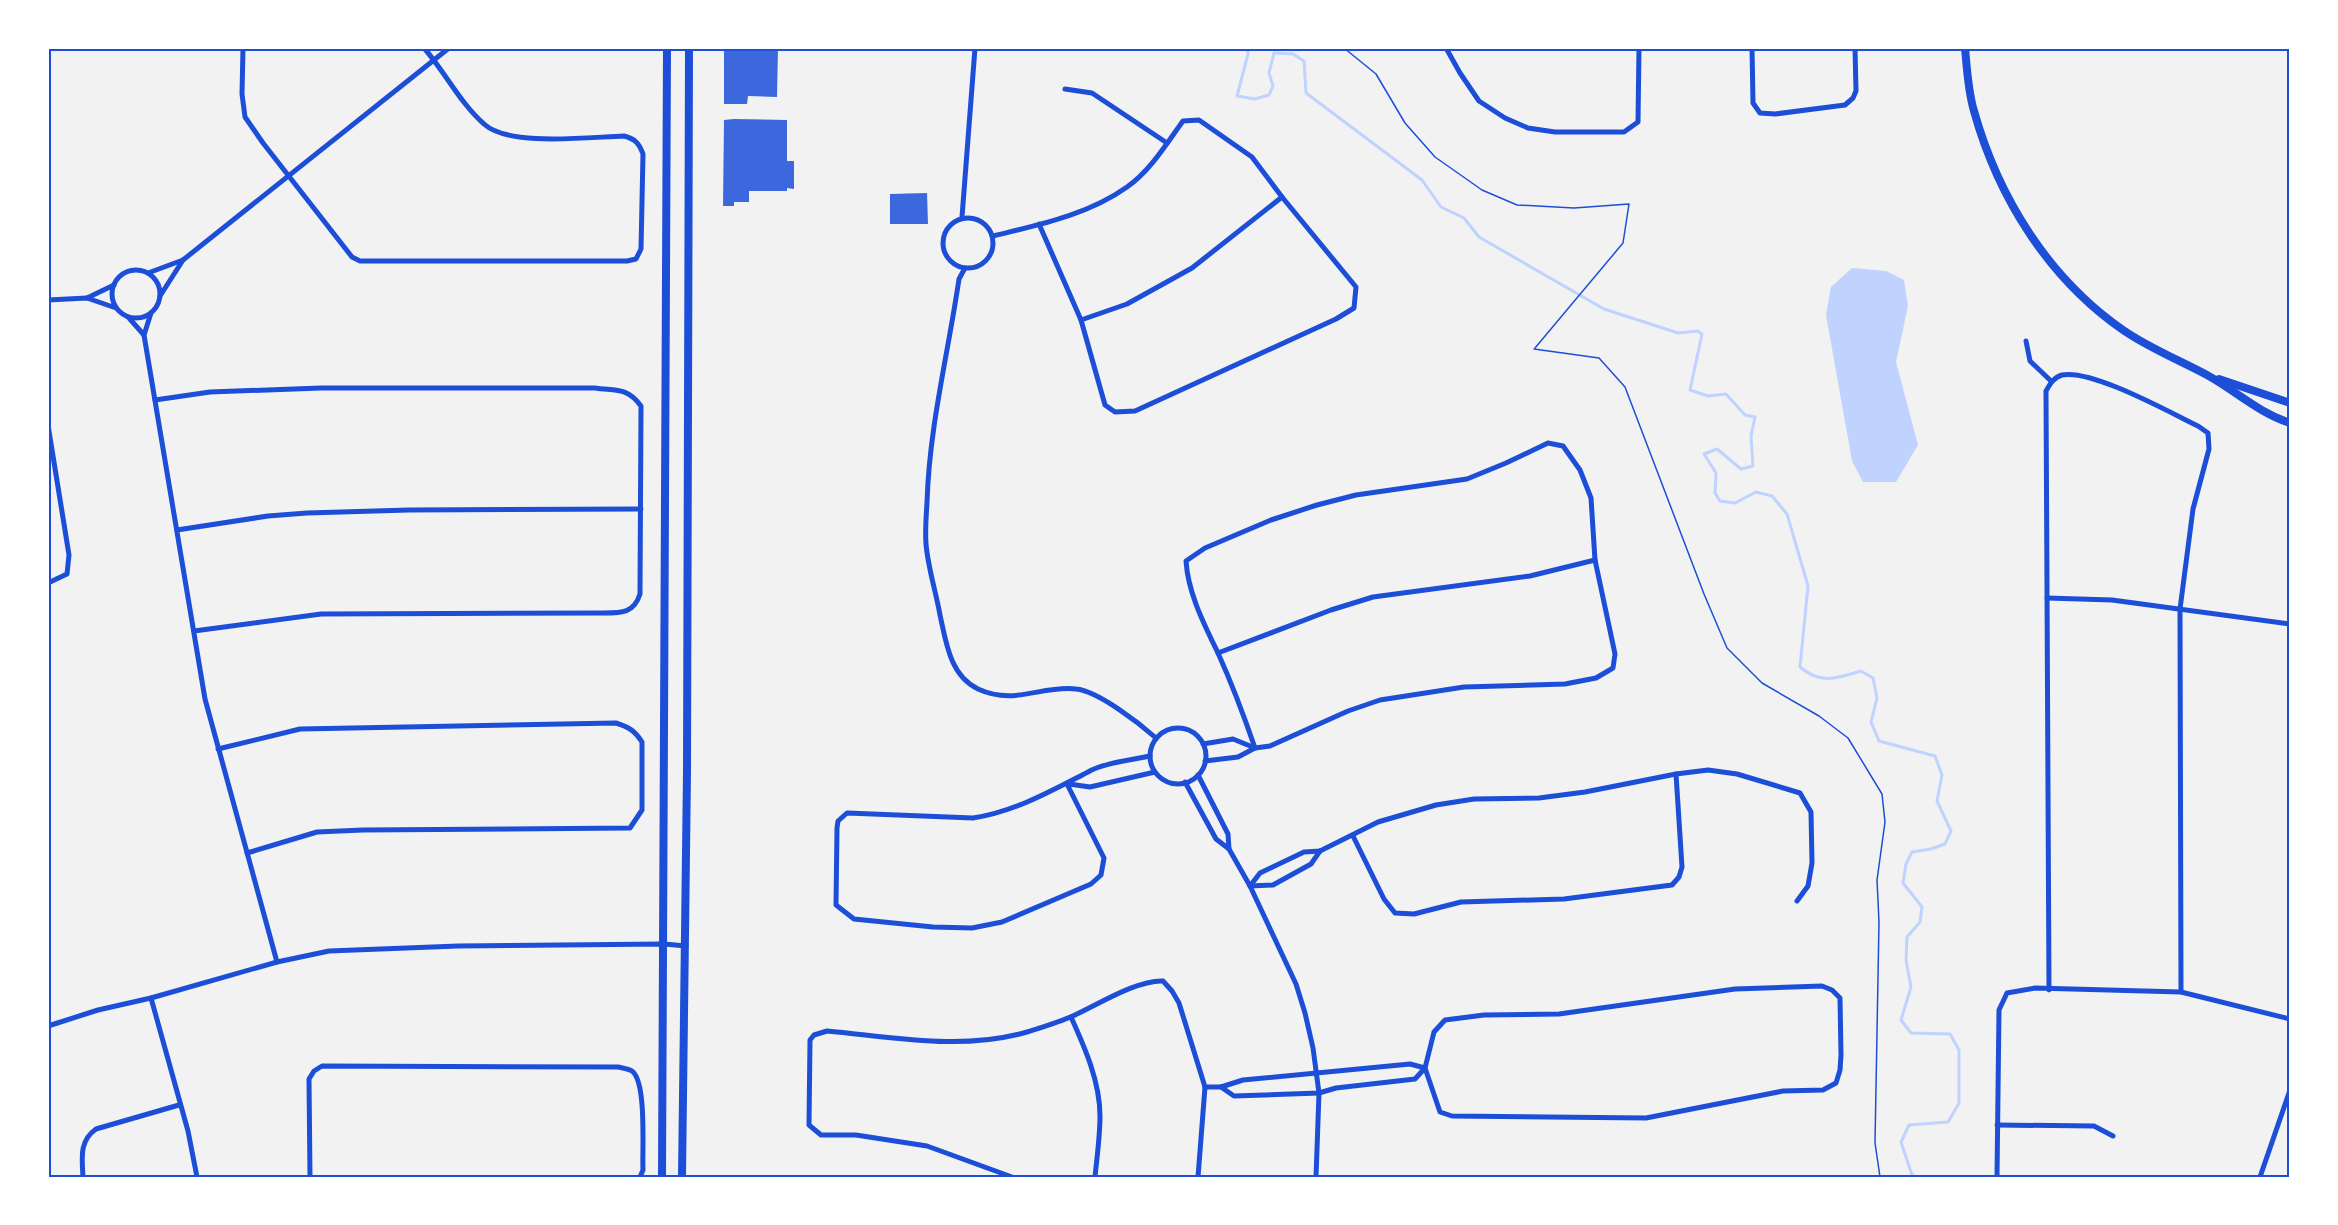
<svg xmlns="http://www.w3.org/2000/svg" width="2338" height="1225" font-family="Lora,serif">
<rect width="100%" height="100%" fill="#f2f2f2"/>
<!-- water -->
<polygon fill="#bfd3fe" points="1852,268 1886,271 1904,280 1908,306 1896,362 1918,445 1896,482 1863,482 1852,461 1826,315 1831,287"/>
<g fill="none" stroke-linecap="round" stroke-linejoin="round">
<!-- stream -->
<g stroke="#bfd3fe" stroke-width="3">
<polyline points="1204,48 1218,48"/>
<path d="M1248,48V54L1237,96L1255,99L1269,95L1273,86L1269,73L1274,53L1293,54L1304,61L1306,93L1422,180L1441,207L1464,218L1479,237L1604,309L1678,333L1698,331L1702,334L1690,390L1708,396L1726,394L1745,415L1755,417L1751,436L1753,466L1741,469L1717,449L1704,454L1716,473L1715,493L1720,501L1735,503L1756,492L1772,496L1787,514L1808,586L1800,667C1821,685 1837,678 1861,671L1873,678L1877,698L1871,722L1879,741L1935,756L1942,775L1937,801L1951,831L1945,844L1931,849L1912,852L1906,864L1903,883L1922,907L1920,922L1907,937L1906,960L1911,987L1901,1020L1911,1033L1950,1034L1959,1050V1103L1948,1122L1909,1125L1901,1142L1912,1175L1916,1177"/>
</g>
</g>
<!-- building -->
<g fill="#3d67dc">
<polygon points="724,48 778,48 777,97 748,96 747,104 724,104"/>
<polygon points="734,119 787,120 787,161 794,161 794,189 787,188 787,191 749,191 749,202 734,202 734,206 723,206 724,120"/>
<polygon points="927,193 928,224 890,224 890,194"/>
</g>
<g fill="none" stroke-linecap="round" stroke-linejoin="round">
<!-- path -->
<g stroke="#1d4ed8" stroke-width="1.5">
<polyline points="1344,48 1376,74 1405,123 1435,157 1482,190 1517,205 1574,208 1629,204 1623,243 1535,348"/>
<polyline points="1534,349 1599,358 1625,387 1704,594 1727,648 1762,683 1819,716 1848,738 1882,794 1885,822 1877,880 1879,922 1875,1143 1880,1177"/>
</g>
<!-- minor -->
<g stroke="#1d4ed8" stroke-width="5">
<path d="M243,48L242,94L245,117L263,143L352,257L360,261H627L636,259L641,249L643,154C639,143 635,139 624,136C589,137 509,147 484,124C460,103 445,72 424,48"/>
<polyline points="1446,48 1460,73 1479,101 1505,118 1528,128 1555,132 1624,132 1638,122 1639,48"/>
<polyline points="1752,48 1753,103 1760,113 1775,114 1845,105 1853,98 1856,91 1855,48"/>
<polyline points="1065,89 1092,93 1167,143"/>
<polyline points="962,217 975,48"/>
<circle cx="968" cy="243" r="25"/>
<path d="M993,236C1038,225 1088,215 1127,187C1150,171 1167,143 1183,121L1199,120L1252,157L1282,197L1356,287L1354,308L1336,319L1135,411L1115,412L1105,405L1081,320L1039,224"/>
<path d="M965,268L959,279C948,354 929,428 927,503C926,517 925,531 926,544C928,568 936,592 940,615C946,642 950,676 978,689C1015,706 1041,685 1076,689C1098,691 1139,723 1156,738"/>
<circle cx="136" cy="294" r="24"/>
<polyline points="148,273 183,260 449,48"/>
<polyline points="160,296 183,260"/>
<polyline points="87,298 114,285"/>
<polyline points="48,300 87,298 116,308"/>
<polyline points="151,313 144,335 205,699 277,962"/>
<polyline points="129,318 144,335"/>
<polyline points="1081,320 1127,304 1192,268 1282,197"/>
<polyline points="2026,341 2030,361 2051,381"/>
<path d="M155,400L210,392L321,388H595C616,391 627,387 641,406L640,594C634,613 622,613 604,613L321,614L194,631"/>
<polyline points="48,425 69,555 67,574 48,583"/>
<polyline points="177,530 268,516 307,513 409,510 641,509"/>
<polyline points="2047,598 2112,600 2290,624"/>
<polyline points="1218,653 1331,610 1373,597 1530,576 1595,560"/>
<circle cx="1178" cy="756" r="28"/>
<polyline points="1203,744 1233,739 1255,748"/>
<path d="M218,749L300,729L616,723C629,727 635,731 642,742V810L630,828L363,830L317,832L247,853"/>
<path d="M1205,761L1238,757L1255,748L1270,746L1348,711L1380,700L1464,687L1565,684L1596,678L1613,668L1615,654L1595,560L1591,498L1580,470L1563,446L1548,443L1506,463L1467,479L1356,495L1317,505L1271,520L1205,548L1186,561C1188,593 1204,624 1218,653C1232,684 1244,716 1255,748"/>
<polyline points="1198,775 1228,834 1229,849"/>
<polyline points="1185,782 1216,839 1229,849 1250,886 1296,984 1305,1013 1313,1048 1319,1093 1316,1177"/>
<path d="M1067,784L1104,858L1101,875L1091,884L1002,922L972,928L933,927L854,919L836,905L837,828L838,821L847,813L973,818C1014,812 1051,791 1088,772C1103,763 1132,760 1150,756"/>
<polyline points="1069,784 1090,787 1155,772"/>
<polyline points="1353,836 1384,899 1395,913 1414,914 1461,902 1564,899 1672,885 1679,877 1682,867 1676,774"/>
<polyline points="1250,886 1260,873 1304,852 1320,851 1378,822 1436,805 1474,799 1539,798 1585,792 1676,774 1708,770 1737,774 1800,793 1811,812 1812,863 1808,886 1797,901"/>
<polyline points="1250,886 1273,885 1311,864 1320,851"/>
<path d="M2049,990L2046,391C2050,384 2054,377 2062,375C2092,369 2169,412 2198,426L2208,433L2209,449L2193,509L2180,609L2181,992"/>
<polyline points="151,998 188,1131 197,1177"/>
<path d="M1071,1017C1085,1048 1100,1082 1100,1116C1100,1136 1097,1157 1095,1177"/>
<polyline points="48,1026 98,1010 151,998 277,962 329,951 458,946 664,944 686,946"/>
<polyline points="1205,1087 1221,1087 1243,1080 1410,1064 1425,1068"/>
<polyline points="1221,1087 1234,1096 1319,1093 1336,1088 1415,1079 1425,1068 1434,1032 1445,1020 1484,1015 1559,1014 1735,989 1822,986 1832,990 1840,998 1841,1055 1840,1070 1836,1083 1823,1090 1783,1091 1646,1118 1452,1116 1440,1112 1425,1068"/>
<polyline points="1997,1125 2094,1126 2113,1136"/>
<path d="M83,1177C82,1158 79,1141 96,1129L179,1105"/>
<path d="M310,1177L309,1079L314,1071L322,1066L618,1067C622,1068 629,1069 632,1071C647,1082 642,1151 643,1170L640,1177"/>
<path d="M1012,1177L927,1146L856,1135H821L809,1125L810,1040L814,1035L827,1031C893,1037 962,1051 1027,1032C1043,1027 1060,1022 1075,1015C1099,1004 1137,980 1163,981L1172,991L1179,1003L1205,1087L1198,1177"/>
<polyline points="1997,1177 1999,1010 2007,993 2035,988 2181,992 2290,1019"/>
<polyline points="2260,1177 2290,1090"/>
</g>
<!-- secondary -->
<g stroke="#1d4ed8" stroke-width="8">
<path d="M1965,48C1967,69 1968,91 1974,111C1998,197 2048,278 2123,330C2149,348 2179,360 2207,375C2236,391 2259,413 2290,423"/>
<polyline points="2219,379 2290,403"/>
<polyline points="662,1177 667,48"/>
<polyline points="682,1177 687,772 689,48"/>
</g>
</g>
<!-- border -->
<rect width="2338" height="1225" fill="none" stroke="#ffffff" stroke-width="99"/>
<rect x="50" y="50" width="2238" height="1126" fill="none" stroke="#1d4ed8" stroke-width="2"/>
</svg>
